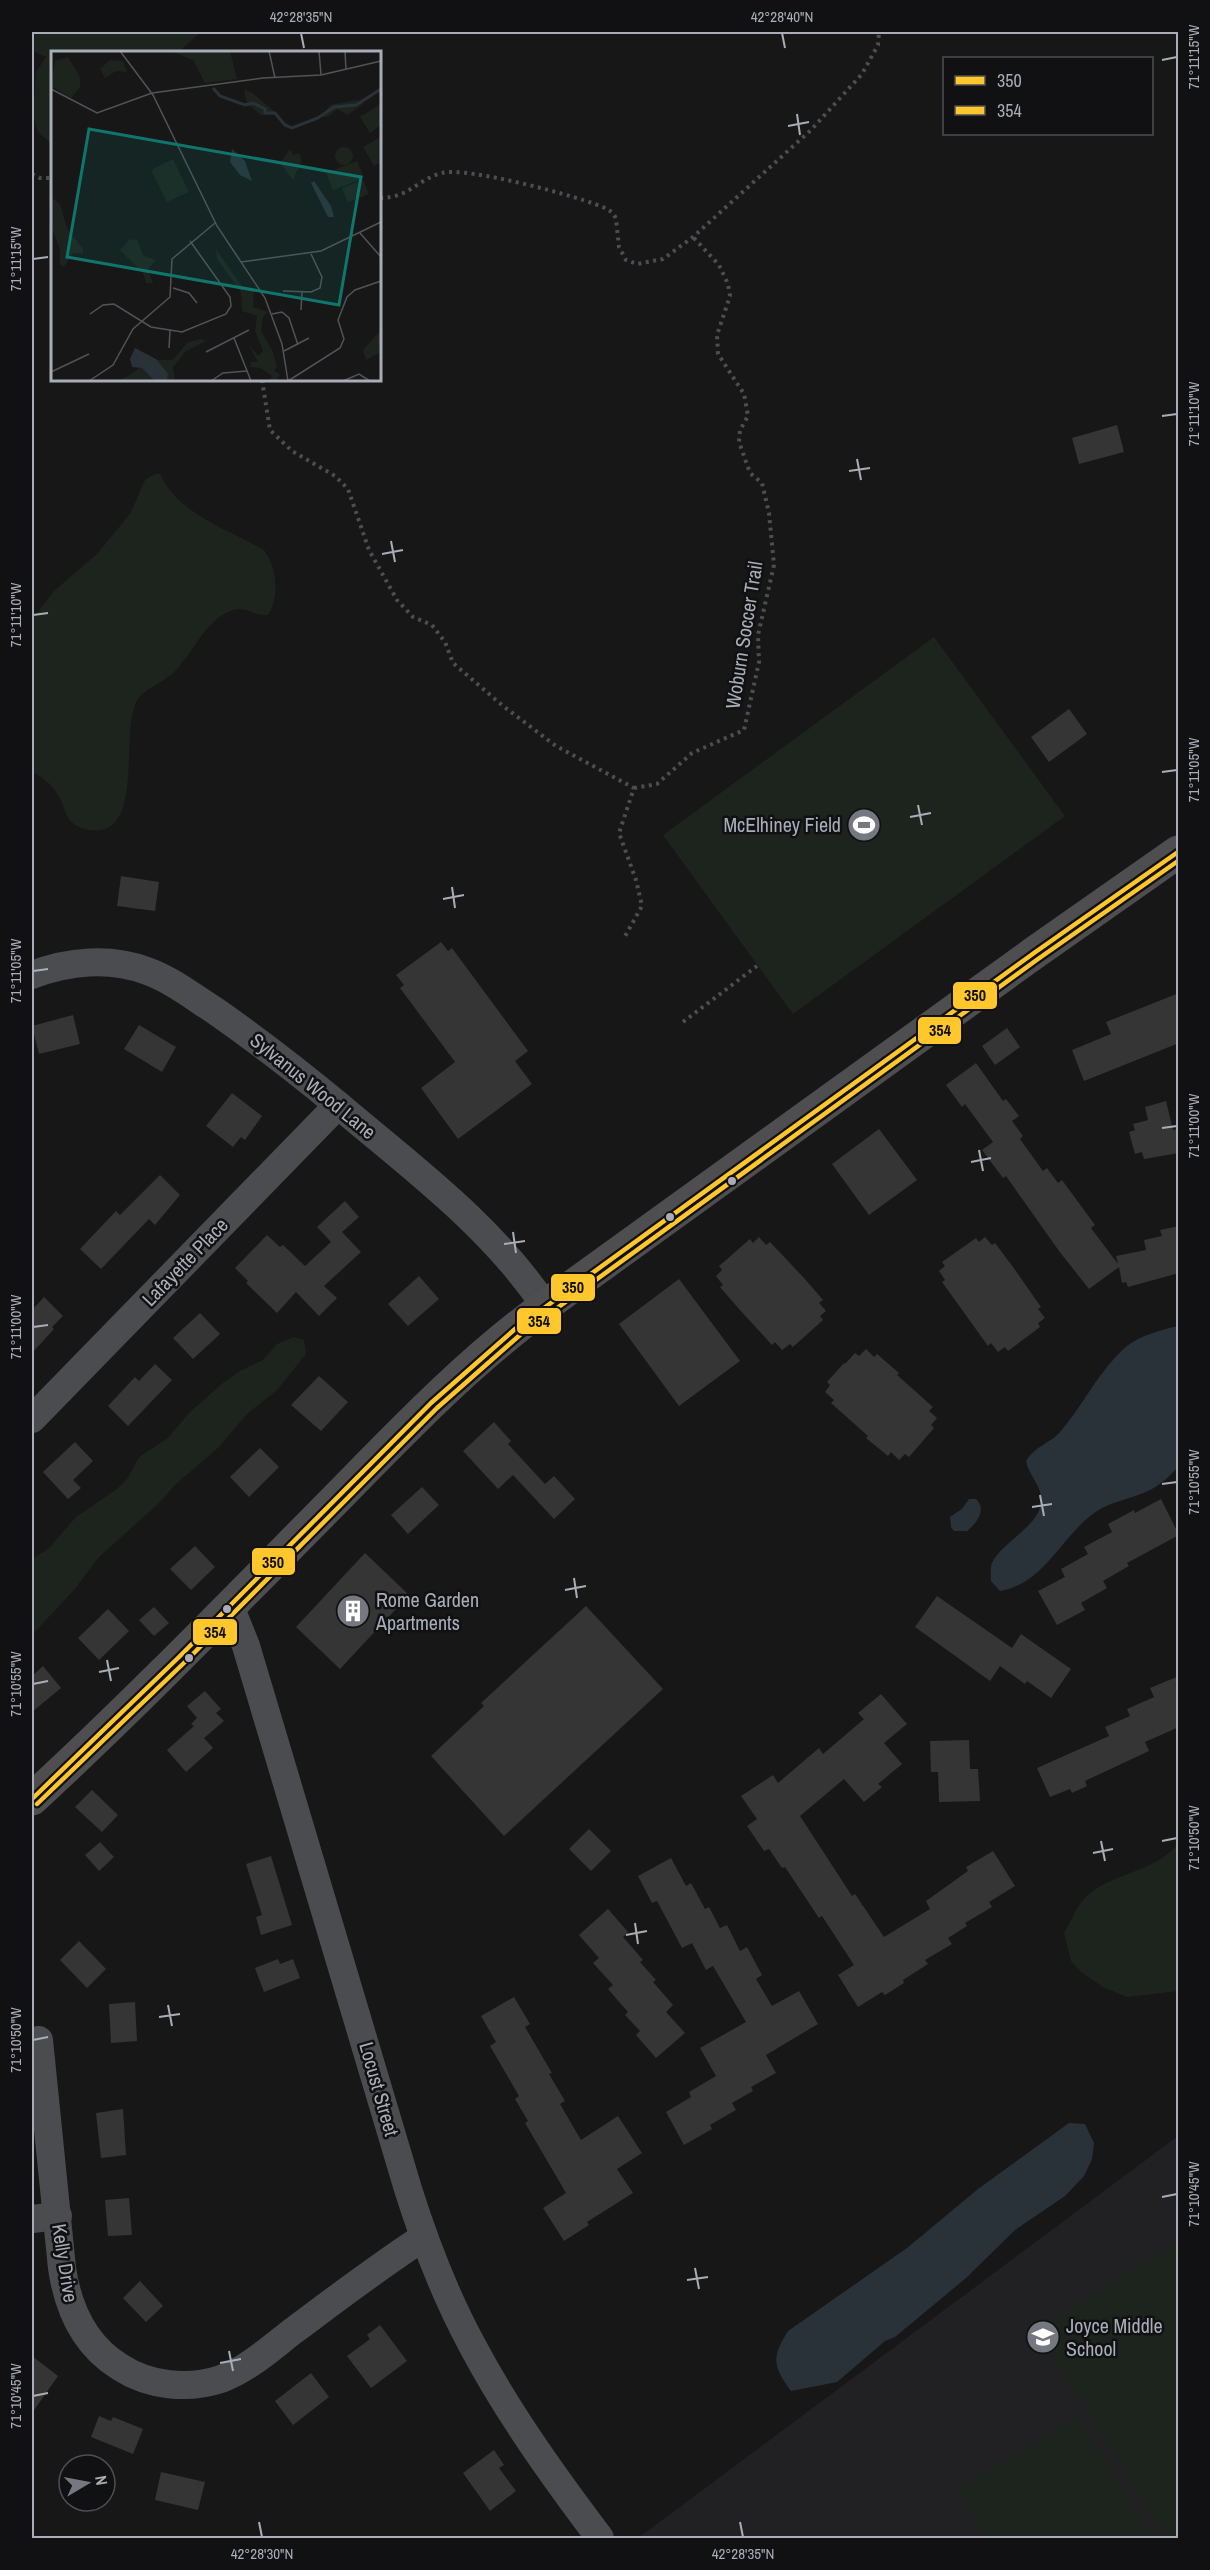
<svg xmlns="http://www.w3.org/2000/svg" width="1210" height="2570" font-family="'Archivo Narrow',sans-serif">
<rect width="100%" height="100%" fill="#171717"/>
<!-- built -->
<polygon fill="#212123" points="1178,2136 1178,2538 638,2538"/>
<!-- green -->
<g fill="#1d241e">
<polygon points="32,32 201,32 178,52 52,52 52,144 38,132 33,115 36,72 46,57 32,51"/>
<path d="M155,474H160C179,515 228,529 264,550C277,568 280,596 268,615C255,616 245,606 233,610C203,620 193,656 171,675C161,683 145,689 138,699C118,729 148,845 85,829C62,823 67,806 56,792C50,783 41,776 32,772V619L54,591L97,554L130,514L145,480Z"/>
<polygon points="934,637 1065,816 793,1014 663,835"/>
<polygon points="294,1337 304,1340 306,1354 277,1390 247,1414 219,1447 176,1484 159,1503 99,1557 74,1590 32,1635 32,1559 49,1548 76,1517 117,1489 128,1478 139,1457 168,1438 189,1413 223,1383 240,1371 263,1360 277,1344"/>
<path d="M1178,1844V1991L1127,1997L1103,1987L1081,1972L1071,1961L1064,1933C1071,1922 1077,1905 1086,1897C1112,1872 1154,1873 1178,1844Z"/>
<polygon points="1178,2241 1178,2538 1166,2538 1036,2330"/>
<polygon points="1078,2416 1152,2538 986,2538 957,2490"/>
</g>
<!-- water -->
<g fill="#2a3239">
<path d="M1178,1326V1467C1170,1476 1161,1484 1150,1490C1132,1499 1111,1501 1094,1513C1060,1538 1045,1583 1000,1591L991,1581C991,1576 990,1568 992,1563C1003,1540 1045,1524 1041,1496C1039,1483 1028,1473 1026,1461C1035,1446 1051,1443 1061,1431C1084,1404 1099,1370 1127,1346C1141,1335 1161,1330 1178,1326Z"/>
<path d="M969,1499H976C987,1509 977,1523 967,1531H954L951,1527L950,1517L962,1509Z"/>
<path d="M1069,2123L1085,2124L1094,2143L1092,2159L1084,2176L1065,2196L1015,2230L966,2278L895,2337L885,2341L837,2382L791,2391C773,2366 771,2358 788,2331L907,2248L978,2189Z"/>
</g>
<!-- building -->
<g fill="#353536">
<polygon points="1117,425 1124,452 1079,464 1072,438"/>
<polygon points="1069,709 1087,734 1049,762 1031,737"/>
<polygon points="121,876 159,882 155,911 117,906"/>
<polygon points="441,942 448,951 452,948 528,1051 515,1061 532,1084 458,1139 421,1088 455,1062 400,988 404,985 396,975"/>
<polygon points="1179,993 1179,1043 1084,1081 1072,1050 1111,1034 1106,1022"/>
<polygon points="73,1015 80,1044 39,1054 32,1026"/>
<polygon points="139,1025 176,1047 162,1072 124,1049"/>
<polygon points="1007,1028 1020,1047 995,1065 982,1046"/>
<polygon points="976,1063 1003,1101 1006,1099 1019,1116 1012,1121 1023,1136 1020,1139 1043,1171 1047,1168 1058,1183 1062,1180 1095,1225 1091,1228 1118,1264 1116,1256 1146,1250 1144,1240 1162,1236 1160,1230 1179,1226 1179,1273 1128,1287 1126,1282 1122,1283 1119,1267 1089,1289 1059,1251 1006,1176 1003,1178 982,1150 993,1142 965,1104 962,1107 946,1085"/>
<polygon points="232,1093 262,1116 245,1140 241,1137 233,1147 206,1126"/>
<polygon points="1166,1101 1173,1130 1179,1129 1179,1153 1144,1159 1142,1152 1135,1154 1129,1132 1135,1130 1133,1124 1148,1120 1145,1107"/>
<polygon points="879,1129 917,1180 869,1215 832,1164"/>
<polygon points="160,1175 180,1195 155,1225 149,1219 101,1269 80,1249 116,1211 120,1215"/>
<polygon points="345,1201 359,1217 342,1232 361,1252 324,1286 337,1298 319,1316 296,1292 277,1313 246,1283 248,1281 235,1268 267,1235 280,1247 283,1245 305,1266 331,1242 317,1227"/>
<polygon points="759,1237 766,1245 770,1242 804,1278 823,1300 819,1303 826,1311 820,1316 823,1320 793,1347 790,1344 782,1350 775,1342 772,1345 739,1309 720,1287 723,1285 716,1276 722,1270 719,1266 750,1239 753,1243"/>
<polygon points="985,1237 992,1245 995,1243 1013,1267 1041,1307 1038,1309 1045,1318 1038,1323 1040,1327 1008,1351 1005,1347 998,1352 991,1343 988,1346 942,1282 945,1280 939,1271 945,1266 942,1262 976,1238 979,1242"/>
<polygon points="419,1276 439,1299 408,1326 388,1304"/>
<polygon points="679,1279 740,1361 679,1406 619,1324"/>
<polygon points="44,1297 63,1316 52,1327 54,1329 32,1353 32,1310"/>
<polygon points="200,1313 220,1334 193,1359 173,1338"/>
<polygon points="866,1349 874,1357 877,1354 899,1373 897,1375 933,1407 929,1411 937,1418 931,1425 934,1428 909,1457 905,1454 899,1460 891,1452 888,1456 866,1438 868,1436 831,1403 834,1400 825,1392 830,1385 827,1382 844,1363 845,1364 855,1353 859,1356"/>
<polygon points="155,1364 172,1380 128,1426 108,1406 135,1377 139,1381"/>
<polygon points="319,1376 348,1402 321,1431 291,1405"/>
<polygon points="494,1422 511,1441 508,1444 545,1484 554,1476 575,1499 554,1519 513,1475 498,1489 463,1451"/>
<polygon points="75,1442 93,1461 73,1480 81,1488 68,1499 43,1472"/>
<polygon points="260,1448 279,1467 249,1497 230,1477"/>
<polygon points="422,1487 439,1505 408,1534 391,1515"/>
<polygon points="1161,1499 1179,1535 1127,1563 1129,1566 1103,1581 1107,1588 1081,1603 1085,1610 1057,1625 1038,1591 1065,1577 1061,1569 1088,1554 1084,1547 1112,1532 1108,1524 1134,1510 1135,1513"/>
<polygon points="195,1546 215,1567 191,1590 170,1569"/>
<polygon points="365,1553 409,1595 340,1669 296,1627"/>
<polygon points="937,1596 1012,1648 1021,1634 1071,1669 1051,1698 1027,1681 1025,1684 1000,1666 990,1681 915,1627"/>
<polygon points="586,1606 663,1689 504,1836 431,1756 484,1706 481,1703"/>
<polygon points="154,1607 169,1623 154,1636 139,1620"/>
<polygon points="108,1609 129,1631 99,1660 78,1638"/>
<polygon points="43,1666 61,1688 32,1712 32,1676"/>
<polygon points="1179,1676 1179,1727 1145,1742 1149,1751 1085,1781 1087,1786 1072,1793 1070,1789 1050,1797 1037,1768 1109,1736 1105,1727 1130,1716 1127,1709 1154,1697 1150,1688"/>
<polygon points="205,1691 221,1709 216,1713 224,1721 204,1738 213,1748 186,1772 167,1750 194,1726 191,1724 197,1718 187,1706"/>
<polygon points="881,1694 907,1724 884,1743 902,1764 878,1784 882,1787 864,1802 844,1779 800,1816 852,1896 855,1894 884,1937 930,1909 926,1901 968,1871 966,1867 993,1851 1015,1886 989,1902 992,1907 965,1923 967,1926 948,1938 952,1944 925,1960 928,1964 903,1980 904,1983 885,1995 882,1992 858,2007 838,1975 854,1965 822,1916 819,1918 785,1867 782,1868 769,1849 764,1851 747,1826 757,1819 741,1796 773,1775 778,1783 819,1748 823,1754 864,1719 858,1713"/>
<polygon points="969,1740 970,1769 978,1769 980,1801 939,1802 938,1772 931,1772 930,1741"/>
<polygon points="92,1790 118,1815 102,1832 75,1807"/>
<polygon points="589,1829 611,1851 591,1871 569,1849"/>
<polygon points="100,1842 114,1857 99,1871 85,1855"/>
<polygon points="271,1856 292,1925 261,1935 256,1917 262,1915 246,1864"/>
<polygon points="671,1858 686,1886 691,1883 705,1909 709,1907 720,1928 727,1925 740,1951 747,1947 762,1975 756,1979 772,2006 799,1991 818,2024 766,2055 776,2073 751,2087 753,2091 732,2103 736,2110 710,2125 712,2129 684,2145 666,2112 691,2097 689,2092 716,2076 700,2048 746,2022 713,1966 706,1970 692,1943 682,1948 657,1901 652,1903 638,1876"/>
<polygon points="608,1909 628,1932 623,1937 643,1960 640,1962 656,1980 653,1982 673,2005 666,2012 685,2033 656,2058 636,2035 640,2031 625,2015 628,2012 608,1989 613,1985 593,1963 599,1958 579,1935"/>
<polygon points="79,1941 106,1969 87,1988 60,1960"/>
<polygon points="278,1959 280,1964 293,1959 300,1978 264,1992 255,1968"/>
<polygon points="514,1997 530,2024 525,2027 552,2073 549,2074 565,2101 560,2104 581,2140 618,2116 642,2153 617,2169 633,2193 587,2222 589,2225 564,2241 543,2208 566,2193 525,2123 528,2121 515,2099 519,2096 490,2046 496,2042 481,2016"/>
<polygon points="135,2002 137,2041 111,2043 109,2004"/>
<polygon points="123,2109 126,2155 101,2158 96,2113"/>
<polygon points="129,2198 132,2235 108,2236 105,2200"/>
<polygon points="140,2281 163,2306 146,2322 123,2298"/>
<polygon points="380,2325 407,2361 371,2388 347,2356 370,2339 367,2335"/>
<polygon points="32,2356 58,2376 32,2413"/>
<polygon points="311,2373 329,2397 293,2425 275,2401"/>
<polygon points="99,2416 111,2421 113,2417 143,2429 133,2454 91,2437"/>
<polygon points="494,2450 504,2465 499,2468 516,2491 490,2511 463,2473"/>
<polygon points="161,2472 205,2482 198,2510 155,2500"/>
</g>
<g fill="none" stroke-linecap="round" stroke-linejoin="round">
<!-- path -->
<g stroke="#4d4e52" stroke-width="4" stroke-dasharray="3 4.5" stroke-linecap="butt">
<polyline points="32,174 40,178 52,178"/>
<path d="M380,198C409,198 418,179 442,173C465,166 583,197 607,209C612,212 614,214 616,219L619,247L626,260L637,264L663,259L693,237L811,130L862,74L878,45L879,32"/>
<polyline points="262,380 270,430 292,451 335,476 348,489 369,550 397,600 413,617 432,625 445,642 453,663 503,706 556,746 634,788 619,833 636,880 642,906 624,938"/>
<polyline points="634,788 657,784 692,753 744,730 759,662 758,635 774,565 769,513 762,483 750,473 739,442 740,430 748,416 744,394 718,354 717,335 730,296 728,284 719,265 693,237"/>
<polyline points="683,1022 757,966"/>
</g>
<!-- minor -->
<g stroke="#4b4c50" stroke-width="28">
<path d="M32,975C68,961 110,957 147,971C172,980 192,996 214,1010C257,1040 297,1071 337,1104C410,1166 491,1225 545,1306"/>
<polyline points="32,1419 338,1105"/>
<path d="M230,1606L246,1646L408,2189C425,2243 445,2295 472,2345C508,2413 554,2477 600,2538"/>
<path d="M39,2040L62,2268C68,2309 84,2345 120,2367C149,2386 188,2390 221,2379C248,2369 271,2348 293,2331C336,2299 379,2266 424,2237"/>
<polyline points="32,2219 58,2216"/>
</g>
<!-- highway -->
<path stroke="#4e4e51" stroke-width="33" d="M32,1799C133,1706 229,1607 326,1509C396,1438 464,1365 545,1306L1034,953L1178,852"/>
<defs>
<polyline id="bus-1" points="32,1799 180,1656 431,1403 515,1329 1034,953 1178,852"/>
<polyline id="bus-2" points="37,1804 186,1661 437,1408 520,1335 1038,959 1178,861"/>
</defs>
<!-- bus-1 casing -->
<use href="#bus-1" stroke="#111113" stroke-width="9"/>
<!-- bus-2 casing -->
<use href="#bus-2" stroke="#111113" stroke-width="9"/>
<!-- bus-1 -->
<use href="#bus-1" stroke="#ffc72c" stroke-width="4.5"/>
<!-- bus-2 -->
<use href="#bus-2" stroke="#ffc72c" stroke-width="4.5"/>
</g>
<!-- ticks -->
<path fill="none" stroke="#a8adb8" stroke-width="2" d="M301,33L304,48M782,33L785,48M1162,60L1177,57M797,114L800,135M788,126L809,122M33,259L48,257M1162,416L1177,414M857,459L861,480M849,471L870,468M391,541L395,562M382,554L403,550M33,615L48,613M1162,772L1177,770M918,805L922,825M910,817L931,813M452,887L455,908M443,899L464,895M33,971L48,969M1162,1128L1177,1126M979,1150L983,1171M971,1162L991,1158M513,1232L516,1253M504,1244L525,1241M33,1327L48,1325M1162,1484L1177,1482M1040,1495L1044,1516M1032,1507L1052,1504M574,1578L577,1598M565,1590L586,1586M107,1660L111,1681M99,1672L119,1668M33,1684L48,1681M1101,1841L1105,1861M1162,1841L1177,1838M1093,1853L1113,1849M635,1923L638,1944M626,1935L647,1931M168,2005L172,2026M159,2017L180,2014M33,2040L48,2037M1162,2197L1177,2194M695,2268L699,2289M687,2280L708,2277M229,2351L233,2371M220,2363L241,2359M33,2396L48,2393M259,2522L262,2537M740,2522L743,2537"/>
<!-- icons -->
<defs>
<symbol id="stadium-disc" viewBox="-11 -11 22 22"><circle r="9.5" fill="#757880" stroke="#111113"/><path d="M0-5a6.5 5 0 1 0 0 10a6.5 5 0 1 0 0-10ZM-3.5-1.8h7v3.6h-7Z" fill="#fff"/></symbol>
<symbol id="building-disc" viewBox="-11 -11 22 22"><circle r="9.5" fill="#757880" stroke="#111113"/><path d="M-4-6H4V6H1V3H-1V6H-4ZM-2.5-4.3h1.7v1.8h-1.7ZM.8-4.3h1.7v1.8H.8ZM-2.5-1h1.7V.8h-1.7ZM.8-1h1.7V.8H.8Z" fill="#fff"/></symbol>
<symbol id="school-disc" viewBox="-11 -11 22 22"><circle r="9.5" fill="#757880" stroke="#111113"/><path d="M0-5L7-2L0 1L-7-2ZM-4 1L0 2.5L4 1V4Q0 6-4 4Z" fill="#fff"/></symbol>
</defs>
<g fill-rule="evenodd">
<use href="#stadium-disc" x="845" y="806" width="38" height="38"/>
<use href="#building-disc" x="334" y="1592" width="38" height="38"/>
<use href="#school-disc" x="1024" y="2318" width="38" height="38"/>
</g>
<!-- markers -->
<g fill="#a8adb8" stroke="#111113" stroke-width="2">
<circle cx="732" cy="1181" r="5"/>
<circle cx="670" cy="1217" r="5"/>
<circle cx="227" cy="1609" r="5"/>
<circle cx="189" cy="1658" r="5"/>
</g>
<g text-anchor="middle" stroke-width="5" stroke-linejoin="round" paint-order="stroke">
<!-- street labels -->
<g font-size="20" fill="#a8adb8" stroke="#111113">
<text transform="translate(744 635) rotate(-81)" y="7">Woburn Soccer Trail</text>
<text transform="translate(313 1086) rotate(39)" y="7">Sylvanus Wood Lane</text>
<text transform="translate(185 1262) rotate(-46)" y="7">Lafayette Place</text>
<text transform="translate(379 2089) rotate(74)" y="7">Locust Street</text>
<text transform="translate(65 2263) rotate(81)" y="7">Kelly Drive</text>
</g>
<!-- poi labels -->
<g font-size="20" fill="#a8adb8" stroke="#111113" text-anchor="start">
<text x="841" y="832" text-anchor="end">McElhiney Field</text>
<text x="376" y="1607">Rome Garden<tspan x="376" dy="23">Apartments</tspan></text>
<text x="1066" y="2333">Joyce Middle<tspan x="1066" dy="23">School</tspan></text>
</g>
</g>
<!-- overview -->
<g transform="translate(51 51)">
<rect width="330" height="330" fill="#171717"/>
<path d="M120,0H179L186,28L154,32L142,9ZM17,6L29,26V36L20,47L0,35L4,10ZM59,9L72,10L76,21L65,20L54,27L49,18ZM193,38L202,42L226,63L210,64L196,53ZM305,49L313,52L297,64L286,58L277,66H270L279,54ZM330,53V74L319,82L309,66ZM330,86V111L323,115L312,96ZM284 105a9 9 0 1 1 18 0a9 9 0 1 1-18 0ZM239,98L242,104L248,102L251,109L242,129L229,112ZM122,108L138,141L116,151L100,119ZM306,110L313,127L282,139L275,122ZM312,129L318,143L297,151L291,137ZM0,146L9,153L16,177L32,198V203L22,202L13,216L9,213V198L0,175ZM79,188L86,189L92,204L105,209L97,218L102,232H95L92,222L69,199ZM165,198L192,237L203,238L202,256L217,261L212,266L210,280L221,299L226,315L223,320L229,323L225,330H218L221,325L210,317L199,316L200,311H207L198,294L207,305L212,300L204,280L206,265L191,260L190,241L166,208ZM330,279L328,302L315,309L312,299ZM149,288L155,290L135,300L122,316L124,330H116L117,324L105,309H122L136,292ZM90,316L105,330H65L77,325Z" fill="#1d241e"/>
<path d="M181,98L194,110L201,130L189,124L179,111ZM263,130L280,155L283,166H277L260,132ZM84,297L105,308L117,323L116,330H104L91,317L81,316L79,308Z" fill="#2a3239"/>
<path fill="none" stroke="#2a3239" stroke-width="3" d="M162,37L169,45L194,54L202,52L214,58V62H224L234,74L241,77L267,67L283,56L305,54L330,38"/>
<path fill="none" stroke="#515357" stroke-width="1.5" d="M69,0L102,44L166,175L214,247L231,293L237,330M218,0L224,27M268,0L270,24M294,0L295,19M0,38L46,62L101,42M101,42L212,27L270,24L330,10M309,182L330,206M190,211L270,200L330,171M122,237L138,242L146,252M232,240L260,241L269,237L271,226L260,203M250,259L251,241M39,263L52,254L63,253L100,276L131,281L175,263L180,255L179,246L139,190M221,263L231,261L238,267L247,294M183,287L200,330M118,297L119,279M233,300L258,287M155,301L198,279M0,321L38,303M38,330L62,314L82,278L119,246L121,208L164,172M160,330L172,322L196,320M237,330L289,297L293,288L287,269L296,246L304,239L330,230M292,330L308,323L319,330"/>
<path fill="#0f766e" fill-opacity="0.15" stroke="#0f766e" stroke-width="3" d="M38,78L310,126L288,254L16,206Z"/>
<rect width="330" height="330" fill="none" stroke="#a8adb8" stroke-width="3"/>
</g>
<g stroke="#111113" stroke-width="2">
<rect x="952" y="981" width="46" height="29" rx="6" fill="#ffc72c"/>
<rect x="917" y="1016" width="45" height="29" rx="6" fill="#ffc72c"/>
<rect x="550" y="1273" width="46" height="29" rx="6" fill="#ffc72c"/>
<rect x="516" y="1307" width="46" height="28" rx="6" fill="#ffc72c"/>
<rect x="251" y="1547" width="45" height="29" rx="6" fill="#ffc72c"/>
<rect x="192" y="1618" width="46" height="28" rx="6" fill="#ffc72c"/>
</g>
<g font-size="16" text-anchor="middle" font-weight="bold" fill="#111">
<text x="975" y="1001">350</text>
<text x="940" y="1036">354</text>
<text x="573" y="1293">350</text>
<text x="539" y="1327">354</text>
<text x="273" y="1568">350</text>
<text x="215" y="1638">354</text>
</g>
<!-- border -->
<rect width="1210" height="2570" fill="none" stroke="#111113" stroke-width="66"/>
<!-- legend -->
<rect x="943" y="57" width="210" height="78" fill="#111113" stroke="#4d4f55" stroke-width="1.5"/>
<rect x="955" y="76" width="30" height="9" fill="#ffc72c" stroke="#4d4f55" stroke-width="1.5"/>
<text x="997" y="87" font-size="18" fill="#a8adb8">350</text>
<rect x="955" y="106" width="30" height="9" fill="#ffc72c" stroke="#4d4f55" stroke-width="1.5"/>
<text x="997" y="117" font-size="18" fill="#a8adb8">354</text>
<!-- north arrow -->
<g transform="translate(87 2483) rotate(80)"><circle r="28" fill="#111113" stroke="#4d4f55" stroke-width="1.5"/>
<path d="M0-4.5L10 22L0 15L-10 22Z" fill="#757880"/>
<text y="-9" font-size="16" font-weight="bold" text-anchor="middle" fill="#a8adb8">N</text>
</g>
<rect x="33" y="33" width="1144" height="2504" fill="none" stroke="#a8adb8" stroke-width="2"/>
<g font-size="15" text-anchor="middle" fill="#a8adb8">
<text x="301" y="22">42°28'35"N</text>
<text x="782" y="22">42°28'40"N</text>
<text transform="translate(1194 57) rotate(-90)" y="5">71°11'15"W</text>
<text transform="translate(16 259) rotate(-90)" y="5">71°11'15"W</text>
<text transform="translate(1194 414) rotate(-90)" y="5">71°11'10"W</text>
<text transform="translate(16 615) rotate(-90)" y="5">71°11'10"W</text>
<text transform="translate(1194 770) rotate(-90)" y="5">71°11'05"W</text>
<text transform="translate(16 971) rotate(-90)" y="5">71°11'05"W</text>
<text transform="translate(1194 1126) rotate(-90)" y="5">71°11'00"W</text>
<text transform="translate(16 1327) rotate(-90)" y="5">71°11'00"W</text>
<text transform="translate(1194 1482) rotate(-90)" y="5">71°10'55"W</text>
<text transform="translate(16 1684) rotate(-90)" y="5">71°10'55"W</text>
<text transform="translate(1194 1838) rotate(-90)" y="5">71°10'50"W</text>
<text transform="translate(16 2040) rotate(-90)" y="5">71°10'50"W</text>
<text transform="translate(1194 2194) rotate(-90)" y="5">71°10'45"W</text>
<text transform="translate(16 2396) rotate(-90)" y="5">71°10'45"W</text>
<text x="262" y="2559">42°28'30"N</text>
<text x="743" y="2559">42°28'35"N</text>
</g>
</svg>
